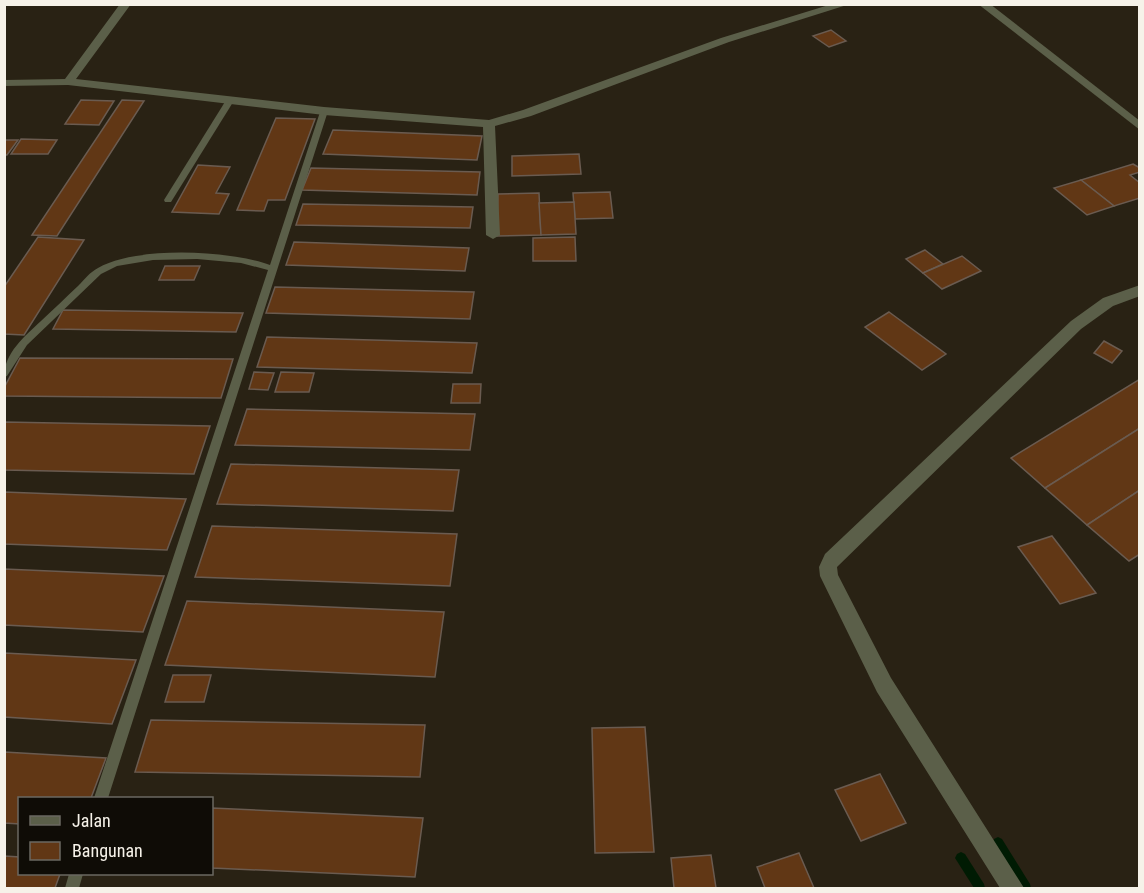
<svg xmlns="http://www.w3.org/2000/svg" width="1144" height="893" font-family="'Roboto Condensed',sans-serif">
<rect width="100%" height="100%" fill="#292214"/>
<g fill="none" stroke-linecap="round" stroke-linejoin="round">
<!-- stream -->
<g fill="#001b03" fill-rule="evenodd">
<polygon points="998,837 1002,839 1030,884 1031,888 1020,888 994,847 992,843 994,839"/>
<polygon points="961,852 965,854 984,884 985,888 974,888 955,858 957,854"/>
</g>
</g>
<!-- building -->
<g fill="#613715" stroke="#6a5b50" stroke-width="1.5">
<polygon points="831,30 846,41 829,47 813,36"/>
<polygon points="81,100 114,101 99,125 65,124"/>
<polygon points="122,100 144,101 57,236 32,235"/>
<polygon points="276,118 315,119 285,200 268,200 264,211 237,210"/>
<polygon points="333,130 482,136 477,160 323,154"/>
<polygon points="21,139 57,140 48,154 11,154"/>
<polygon points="4,140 18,140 7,155 4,155"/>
<polygon points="579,154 581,174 512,176 512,156"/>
<polygon points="1133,164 1140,168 1140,172 1130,175 1140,183 1140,198 1114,206 1081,180"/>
<polygon points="198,165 230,167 216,193 229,194 219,214 172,212"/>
<polygon points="311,168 480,172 477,195 302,190"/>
<polygon points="1081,180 1114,206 1087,215 1054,188"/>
<polygon points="610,192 613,218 575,219 573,193"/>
<polygon points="539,193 541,235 497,236 498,194"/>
<polygon points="574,202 576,234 541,235 539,203"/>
<polygon points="303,204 473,207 470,228 296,225"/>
<polygon points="38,237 84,240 24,335 4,334 4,287"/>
<polygon points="575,237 576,261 533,261 533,238"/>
<polygon points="294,242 469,248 465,271 286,265"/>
<polygon points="925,250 943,264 923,273 906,259"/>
<polygon points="962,256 981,271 942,289 923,273"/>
<polygon points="165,266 200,266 194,280 159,280"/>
<polygon points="275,287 474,292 470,319 266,313"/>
<polygon points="63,310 243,313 236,332 53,329"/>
<polygon points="889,312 946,354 922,370 865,327"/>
<polygon points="267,337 477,343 472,373 257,367"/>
<polygon points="1104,341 1122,351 1112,363 1094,353"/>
<polygon points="20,358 233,359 221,398 4,396 4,388"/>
<polygon points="254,372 274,373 268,390 249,389"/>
<polygon points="281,372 314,373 309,392 275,392"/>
<polygon points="1140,379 1140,428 1045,488 1011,458"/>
<polygon points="453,384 481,384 480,403 451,403"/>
<polygon points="247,409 475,414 470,450 235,445"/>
<polygon points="4,422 210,426 194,474 4,470"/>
<polygon points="1140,428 1140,490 1087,525 1045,488"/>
<polygon points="231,464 459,470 453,511 217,504"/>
<polygon points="1140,490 1140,554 1129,561 1087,525"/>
<polygon points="4,492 186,499 167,550 4,544"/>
<polygon points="212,526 457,534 450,586 195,577"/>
<polygon points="1052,536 1096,593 1060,604 1018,547"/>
<polygon points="4,569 164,576 143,632 4,625"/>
<polygon points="187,601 444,612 435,677 165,665"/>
<polygon points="4,653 136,660 112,724 4,717"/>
<polygon points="173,675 211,675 204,702 165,702"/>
<polygon points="151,720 425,725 420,777 135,772"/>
<polygon points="645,727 654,852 595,853 592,728"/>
<polygon points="4,752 106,758 91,798 20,798 20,824 4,823"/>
<polygon points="880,774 906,823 861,841 835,790"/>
<polygon points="212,808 423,818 415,877 212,868"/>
<polygon points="799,853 814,888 765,888 757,867"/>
<polygon points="711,855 716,888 674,888 671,858"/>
<polygon points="4,856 20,857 20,874 60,874 55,888 4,888"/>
</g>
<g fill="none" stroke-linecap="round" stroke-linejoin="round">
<!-- service -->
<g fill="#5b5f49" fill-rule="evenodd">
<polygon points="228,97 235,99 171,202 165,202 164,200"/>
<path d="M321,109L328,111L108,798H94L268,270L241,263L197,259L153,260L117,266L101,274L27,345L7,376L4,377C4,353 25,336 41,321C53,310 65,298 78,286C84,280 90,272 98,268C136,246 229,250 270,265Z"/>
<polygon points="69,874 83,874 79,888 65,888"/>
</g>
<!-- minor -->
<g fill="#5b5f49" fill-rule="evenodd">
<polygon points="120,4 131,4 76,79 324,107 489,120 523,110 721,38 832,4 850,4 729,42 531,116 495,126 500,235 493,239 486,235 483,127 324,115 68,85 4,86 4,80 65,79"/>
<polygon points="978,4 990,4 1140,121 1140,130"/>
<polygon points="1140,285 1140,296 1113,306 1081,329 837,567 838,575 891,678 1024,888 1000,888 877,692 820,576 819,567 825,554 1071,321 1103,298"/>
</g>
</g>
<!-- border -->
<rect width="1144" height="893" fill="none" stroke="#f6f2e9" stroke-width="12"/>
<!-- legend -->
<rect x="18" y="797" width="195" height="78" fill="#0f0c06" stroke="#6b6861" stroke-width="1.5"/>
<rect x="30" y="816" width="30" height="9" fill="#5b5f49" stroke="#6b6861" stroke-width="1.5"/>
<text x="72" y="827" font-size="18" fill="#f6f2e9">Jalan</text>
<rect x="30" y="842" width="30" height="18" fill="#613715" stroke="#6b6861" stroke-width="1.5"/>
<text x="72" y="857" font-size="18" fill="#f6f2e9">Bangunan</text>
</svg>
